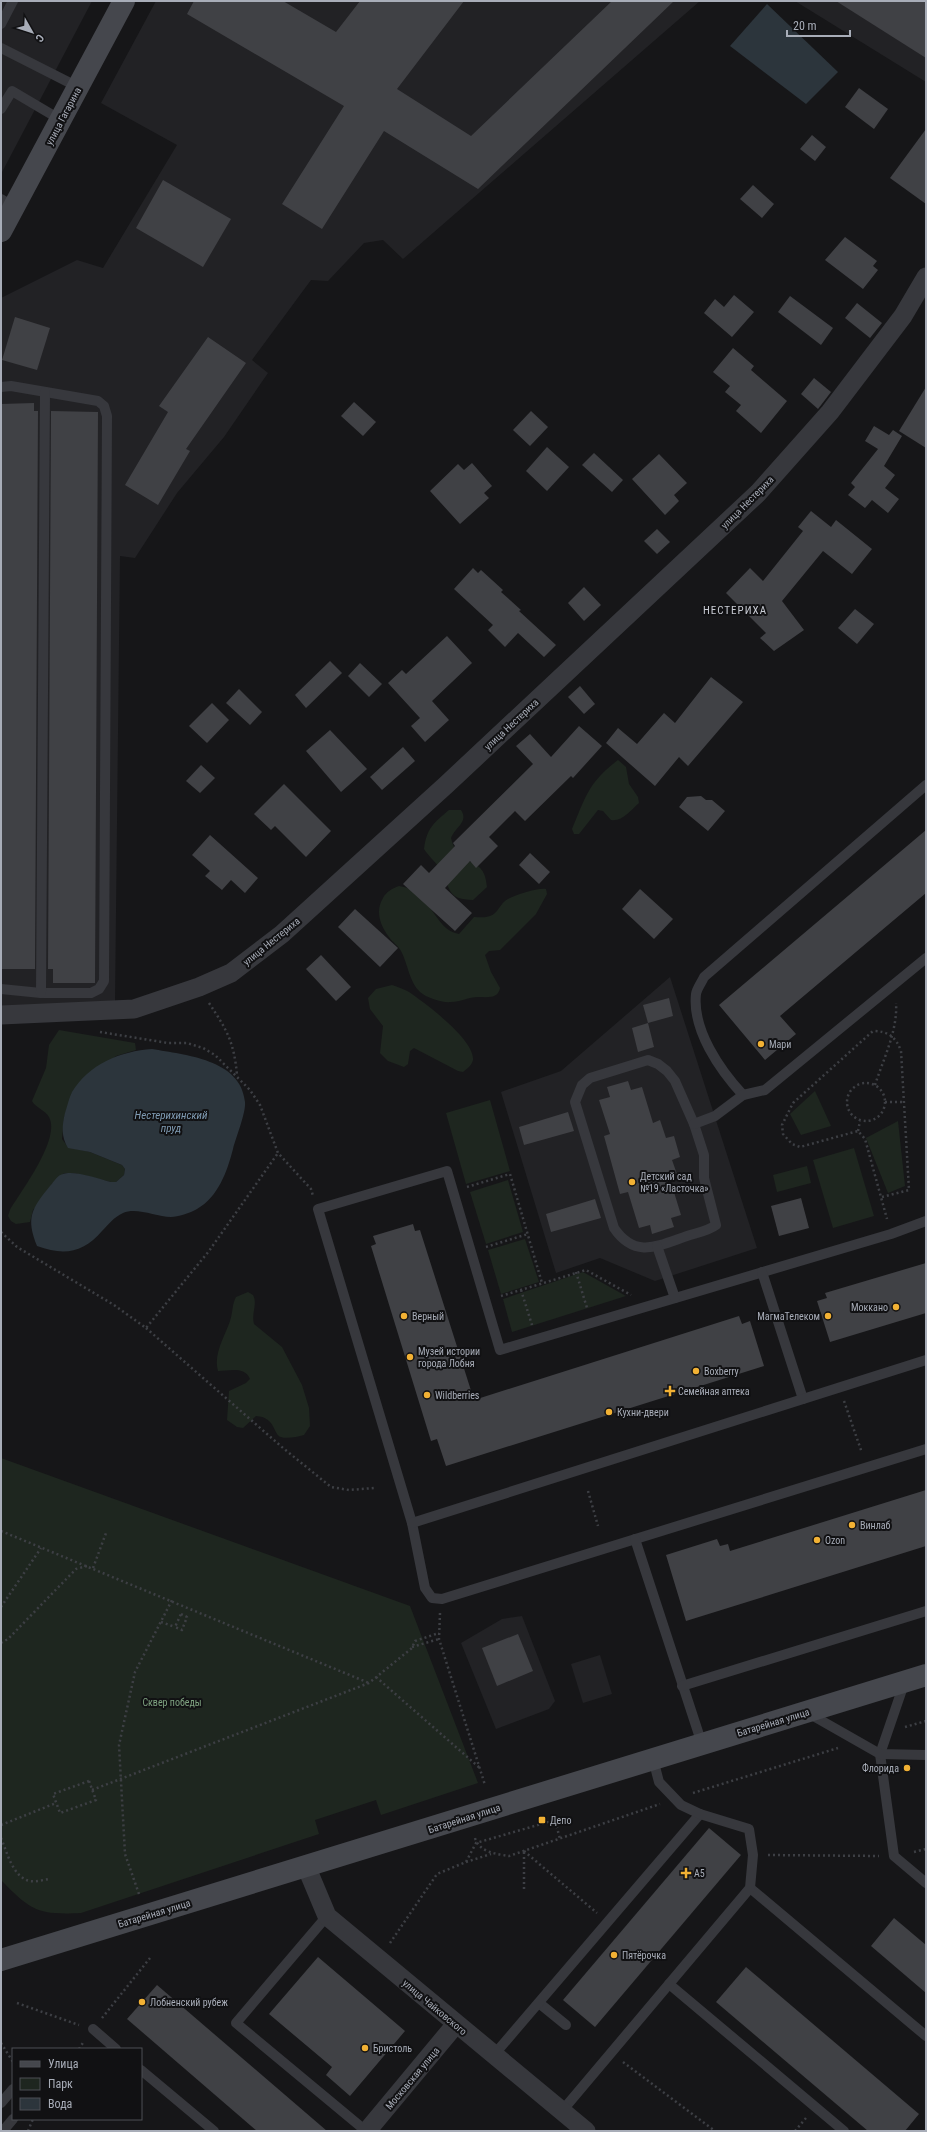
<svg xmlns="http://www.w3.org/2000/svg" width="927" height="2132" font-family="'Roboto Condensed',sans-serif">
<rect width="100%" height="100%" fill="#161618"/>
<!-- built -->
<g fill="#222225">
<polygon points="1,1 92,1 1,174"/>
<polygon points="156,1 700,1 403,259 383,240 364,243 328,281 311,280 252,360 268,373 224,437 177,493 135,558 120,556 115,1002 1,1007 1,298 77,260 103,268 177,145 101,103"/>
<polygon points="795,1 926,1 926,82"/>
<polygon points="670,977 757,1248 655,1281 600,1258 556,1273 501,1092 561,1071"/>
<polygon points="522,1616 555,1701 549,1709 496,1729 461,1643 502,1619"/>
<polygon points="600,1655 612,1694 583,1703 571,1664"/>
</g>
<!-- green -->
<g fill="#1e261f">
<path d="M618,760L626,767L629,784L638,797L639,803C631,810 622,822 611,820L603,811L598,810L579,834H574L572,829C586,796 588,783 618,760Z"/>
<path d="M449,810H461C469,822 455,827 451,838C459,871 485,853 487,887L473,900C448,899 451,891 442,872C438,864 429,857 424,849C427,827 434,823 449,810Z"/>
<path d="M399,886C433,891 433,930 459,934L474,917C479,917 485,918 490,916C497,914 499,906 505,901C511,896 539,887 546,889L547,894L536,914L500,950L489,951L485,955L491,972L500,988C498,999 488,997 478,997C469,997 460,1002 451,1002C442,1003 427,998 420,992C409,982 408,964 401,951C398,945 392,942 389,937C380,925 375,911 383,898C386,892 393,888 399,886Z"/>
<path d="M392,985C398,987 404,989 409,992C425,1003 475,1040 473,1060C472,1065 467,1069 463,1072L458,1071L414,1048L410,1051L408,1064L404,1067L388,1061L380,1053L383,1026L370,1009L368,998L376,989Z"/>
<path d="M59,1030L135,1043L136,1050L116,1056L72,1093L64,1118L62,1139L68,1147L90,1152L122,1165L125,1169L124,1175L116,1182H111L74,1173H64L33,1210L30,1222L16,1224L11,1221L8,1216L10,1210C21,1191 61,1139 49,1117C45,1110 36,1108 32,1101L46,1068L49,1045Z"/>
<polygon points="815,1091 831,1126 801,1135 790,1114"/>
<polygon points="490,1100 510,1171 466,1184 446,1113"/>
<polygon points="898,1121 905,1186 888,1193 866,1138"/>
<polygon points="854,1148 874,1216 833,1228 813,1160"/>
<polygon points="807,1166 811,1183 777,1192 773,1175"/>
<polygon points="508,1180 523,1232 486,1244 470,1192"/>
<polygon points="525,1239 539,1282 501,1294 488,1250"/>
<polygon points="583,1272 626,1296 512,1332 503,1299"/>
<path d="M248,1292L253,1295C258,1304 251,1313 254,1324L282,1347L302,1385L309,1408L310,1426L304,1435C297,1437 287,1439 281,1437C273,1435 276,1417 256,1416L243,1428L237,1427L227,1420L229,1391L246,1383L250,1379C245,1366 229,1371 218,1371C213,1354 225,1336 230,1321C233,1312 232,1304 236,1297Z"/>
<path d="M1,1458L410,1606L478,1783L381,1815L376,1800L315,1820L319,1834L81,1913C38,1915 31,1911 1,1880Z"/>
</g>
<!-- water -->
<g fill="#2c353c">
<polygon points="767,4 838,72 806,104 730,46"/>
<path d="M152,1049C185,1055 241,1059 245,1102C246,1113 236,1137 233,1149C227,1172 218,1197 197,1209C190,1213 178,1217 171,1217C156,1217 137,1207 123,1213C114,1217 108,1225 102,1231C83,1253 64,1256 37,1246C26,1218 31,1209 50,1186C54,1182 57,1175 63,1174C74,1170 99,1179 111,1182H116L124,1175L125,1169L122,1165L90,1152L68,1148C61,1137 62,1125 65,1113C67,1107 69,1098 72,1092C89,1064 121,1051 152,1049Z"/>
</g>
<!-- building -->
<g fill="#404145">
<polygon points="194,1 283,1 336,32 360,1 464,1 397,89 471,136 612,1 674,1 478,189 384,131 322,229 282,204 344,106 187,14"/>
<polygon points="836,1 926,1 926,58"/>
<polygon points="859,88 888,109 874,129 845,107"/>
<polygon points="926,129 926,204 890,178"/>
<polygon points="812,135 826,147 815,161 800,149"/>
<polygon points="163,180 231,219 203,267 136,228"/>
<polygon points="753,185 774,204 762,218 740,199"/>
<polygon points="845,237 877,261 873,266 878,270 863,289 825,260"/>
<polygon points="734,295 754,312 732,337 704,313 715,299 724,307"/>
<polygon points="790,296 833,328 821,345 778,312"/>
<polygon points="857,303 882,323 870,338 845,318"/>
<polygon points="15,317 50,328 37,370 2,360"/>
<polygon points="208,337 246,363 186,449 190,451 158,505 125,485 168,412 159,406"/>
<polygon points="733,348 754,366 751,370 787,401 761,433 736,411 741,405 725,392 730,386 713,372"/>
<polygon points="814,378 831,392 818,409 801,394"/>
<polygon points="926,387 926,448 899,431"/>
<polygon points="354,402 376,422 363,436 341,416"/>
<polygon points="34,403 34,411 38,411 35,969 1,969 1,404"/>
<polygon points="51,411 98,412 95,983 53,983 53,969 48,969"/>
<polygon points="531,411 548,427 530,446 513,430"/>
<polygon points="874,426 889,435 893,430 902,436 884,466 895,475 885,488 899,499 888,513 872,500 865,508 848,495 855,487 851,483 878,449 865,441"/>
<polygon points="547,447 569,467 547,491 526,471"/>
<polygon points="594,453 623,480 612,492 582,465"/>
<polygon points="659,454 687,483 674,495 679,501 665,515 632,479"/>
<polygon points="472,463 492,486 484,493 489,498 460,524 430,491 458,464 464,470"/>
<polygon points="811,511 831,527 836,520 872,549 852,574 823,551 782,601 804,630 774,651 760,638 766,633 726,593 750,568 763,581 803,531 798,527"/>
<polygon points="657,529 670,542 657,554 644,541"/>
<polygon points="473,568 478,573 481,570 503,590 501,592 521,610 519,611 556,645 544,657 518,633 505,647 488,630 493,625 454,589"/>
<polygon points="584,587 601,605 584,621 568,603"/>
<polygon points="855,609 874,624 857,644 838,628"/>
<polygon points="447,636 472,663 432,701 449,720 425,742 411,726 420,718 388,683 402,670 406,674"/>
<polygon points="330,661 342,673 306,708 295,695"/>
<polygon points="360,663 382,684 369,697 348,676"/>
<polygon points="711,677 743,702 688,766 679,757 655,786 606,743 618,728 637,744 664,713 675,723"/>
<polygon points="580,686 595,704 584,714 568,697"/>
<polygon points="239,689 262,712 250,725 226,703"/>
<polygon points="212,703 229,720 207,743 189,726"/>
<polygon points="579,726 602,746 573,778 571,776 525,821 515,811 489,837 498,846 476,868 470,861 445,888 472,913 455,931 403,884 421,865 429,873 455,846 453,843 533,764 516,746 530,734 551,757"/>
<polygon points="330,730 367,769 341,792 306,751"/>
<polygon points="403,747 415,761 382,790 370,777"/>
<polygon points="201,765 215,778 200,793 186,781"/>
<polygon points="284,784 331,831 306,857 275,826 271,830 254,814"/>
<polygon points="701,796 706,800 712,800 725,811 708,831 679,807 687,797"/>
<polygon points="926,830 926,893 780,1016 796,1034 765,1060 719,1005"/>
<polygon points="210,835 258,878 245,893 231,880 222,890 205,876 210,871 192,855"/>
<polygon points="530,853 550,872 539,884 519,865"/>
<polygon points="640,889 673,919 654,939 622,909"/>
<polygon points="355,909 398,948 380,967 338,927"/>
<polygon points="321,955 351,987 336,1001 306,969"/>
<polygon points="669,998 673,1016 648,1023 643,1005"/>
<polygon points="648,1023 654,1047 638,1052 632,1028"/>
<polygon points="628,1081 631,1090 642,1087 653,1123 660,1120 666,1138 674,1136 680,1157 672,1160 678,1177 670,1179 681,1215 671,1218 674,1227 652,1234 650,1225 639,1228 628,1192 620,1194 604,1136 610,1134 599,1100 610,1097 607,1087"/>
<polygon points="568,1112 574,1131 524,1145 519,1127"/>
<polygon points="801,1198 809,1228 779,1236 771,1206"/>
<polygon points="595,1199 601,1218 551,1232 546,1214"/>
<polygon points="413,1224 415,1231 420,1230 474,1400 739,1316 742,1324 750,1321 764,1366 446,1466 437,1439 431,1441 371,1246 376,1244 373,1236"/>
<polygon points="926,1263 926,1313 830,1342 817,1301 827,1298 825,1293"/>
<polygon points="926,1490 926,1546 686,1621 666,1555 717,1539 720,1546 728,1544 730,1551"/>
<polygon points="518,1634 533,1671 497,1686 482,1648"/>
<polygon points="709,1828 741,1855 595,2027 563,2000"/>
<polygon points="894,1918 926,1945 926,1993 871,1946"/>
<polygon points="318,1957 405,2031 350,2096 326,2075 332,2067 269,2014"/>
<polygon points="746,1967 919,2114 905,2131 868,2131 716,2002"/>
<polygon points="157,1985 327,2131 257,2131 127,2019"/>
</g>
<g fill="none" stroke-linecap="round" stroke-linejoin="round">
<!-- path -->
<g stroke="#3d3f44" stroke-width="2.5" stroke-dasharray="2 3" stroke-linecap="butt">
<path d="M209,1003C227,1030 234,1042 237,1075"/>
<polyline points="100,1032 168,1043 187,1043 203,1048 215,1055 250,1090 260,1105 278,1153 311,1189 313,1196"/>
<circle cx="866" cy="1102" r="19"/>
<path d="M875,1085C883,1060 898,1030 896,1003"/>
<polyline points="885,1102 902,1102"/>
<polyline points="858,1131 860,1121"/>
<polyline points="467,1187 510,1174 542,1283"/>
<path d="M882,1197L909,1190L901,1051C896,1037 888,1031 873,1031L793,1103L782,1125L783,1134L792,1144L800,1147L858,1131L865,1139L887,1219"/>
<polyline points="1,1232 17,1247 114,1305 146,1328 209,1251 278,1153"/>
<polyline points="486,1247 528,1234"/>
<polyline points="576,1272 587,1308"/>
<polyline points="521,1290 532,1325"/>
<polyline points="501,1296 586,1270 631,1295"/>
<polyline points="146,1328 283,1448 331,1487 349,1490 374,1488"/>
<polyline points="844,1401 862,1453"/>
<polyline points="588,1491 598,1526"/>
<polyline points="1,1531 369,1683"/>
<polyline points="93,1568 106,1533"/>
<polyline points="1,1607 41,1548"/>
<polyline points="440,1613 439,1639 485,1785"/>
<polygon points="181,1614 187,1617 182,1630 175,1627"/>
<polyline points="161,1622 175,1627"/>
<polyline points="1,1643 8,1639 76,1569 87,1566"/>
<polyline points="412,1647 439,1639"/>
<polyline points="376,1677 481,1769"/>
<polyline points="905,1727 926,1721"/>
<polygon points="89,1781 96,1800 60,1813 53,1794"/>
<polyline points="92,1790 369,1683 412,1648 415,1641 439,1633"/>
<polyline points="693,1793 838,1748"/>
<polyline points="1,1825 56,1803"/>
<path d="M1,1838C7,1852 13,1878 30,1881C36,1882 43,1880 49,1879"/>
<path d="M475,1838C479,1852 496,1854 509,1856L660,1804"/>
<polyline points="524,1851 597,1913"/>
<polyline points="524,1852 524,1891"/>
<polyline points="914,1852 926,1849"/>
<polyline points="768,1855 879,1856"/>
<polyline points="466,1862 491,1854"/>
<polyline points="139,1894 125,1854 119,1745 135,1672 172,1600"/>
<polyline points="390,1943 437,1874 466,1862 476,1843 555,1820 560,1839"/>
<polyline points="17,2003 79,2025"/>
<polyline points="102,2018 150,1958"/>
<polyline points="1,2043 13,2062"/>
<polyline points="79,2049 84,2041"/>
<polyline points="623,2062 715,2131"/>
<polyline points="28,2131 33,2119"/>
<polyline points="795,2131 806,2118"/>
</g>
<!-- lane -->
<g stroke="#37383d" stroke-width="10">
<polyline points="1,24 13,1"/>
<polyline points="1,48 78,87"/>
<polyline points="1,109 12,91 61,120"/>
<polyline points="1,199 14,207"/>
<polyline points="1,387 11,386 98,401 104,406 107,416 104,981 99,989 91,993 41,993 1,989"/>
<polyline points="41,993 45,392"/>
<path d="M648,1060L658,1064L667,1071L675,1081L694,1124L704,1155V1178L716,1225C708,1231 696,1233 687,1236C658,1246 635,1259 614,1228L575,1102L582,1085L590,1078Z"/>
<path d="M743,1095C720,1070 692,1030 696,994C697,988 702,982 704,977L926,785"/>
<polyline points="694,1124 715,1116 743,1095 765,1090 926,958"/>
<polyline points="926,1221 891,1234 500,1350 447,1171 318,1209 412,1523 425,1588 432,1598 442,1599 926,1449"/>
<polyline points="657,1246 675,1298"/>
<polyline points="762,1272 803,1399"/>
<polyline points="412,1523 926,1360"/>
<polyline points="635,1539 702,1744"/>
<polyline points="905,1681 880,1754 894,1856 926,1883"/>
<polyline points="682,1686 926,1611"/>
<polyline points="808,1713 880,1754 926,1755"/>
<polyline points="750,1888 926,2036"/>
<polyline points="327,1916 236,2023 366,2131"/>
<polyline points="669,1984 844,2131"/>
<polyline points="539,2003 566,2025"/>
<polyline points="93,2029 116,2049"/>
<polyline points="493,2056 700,1814"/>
<polyline points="141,2070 214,2131"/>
<polyline points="1,2103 13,2089"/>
<polyline points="562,2111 750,1888 753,1855 749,1829 700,1814 681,1805 659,1782 653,1759"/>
<polyline points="3,2131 13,2119"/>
</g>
<!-- street -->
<g stroke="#37383d" stroke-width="19">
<polyline points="1,1015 134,1009 199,987 231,973 282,934 446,785 758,493 830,412 903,316 926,277"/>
<polyline points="306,1866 327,1916 586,2131"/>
<polyline points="367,2131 456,2024"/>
</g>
<!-- secondary -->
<g stroke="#45474d" stroke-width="22">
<polyline points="1,231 124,1"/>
<polyline points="1,1960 926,1675"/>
</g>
</g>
<!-- markers -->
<g fill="#f2b134" stroke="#111113" stroke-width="1.5">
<circle cx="761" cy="1044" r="4"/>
<circle cx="632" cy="1182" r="4"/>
<circle cx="896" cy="1307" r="4"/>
<circle cx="404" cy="1316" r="4"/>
<circle cx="828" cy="1316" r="4"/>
<circle cx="410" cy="1357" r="4"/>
<circle cx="696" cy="1371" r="4"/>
<path d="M668 1385h4v4h4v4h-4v4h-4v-4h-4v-4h4z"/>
<circle cx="427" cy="1395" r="4"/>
<circle cx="609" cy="1412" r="4"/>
<circle cx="852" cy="1525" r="4"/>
<circle cx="817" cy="1540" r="4"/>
<circle cx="907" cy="1768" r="4"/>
<rect x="538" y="1816" width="8" height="8" rx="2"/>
<path d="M684 1867h4v4h4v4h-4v4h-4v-4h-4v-4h4z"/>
<circle cx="614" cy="1955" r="4"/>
<circle cx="142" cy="2002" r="4"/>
<circle cx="365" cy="2048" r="4"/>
</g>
<g text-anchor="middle" stroke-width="4" stroke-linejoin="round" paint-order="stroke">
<!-- street labels -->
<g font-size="10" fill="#a8adb8" stroke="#111113">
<text transform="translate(63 116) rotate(-62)" y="4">улица Гагарина</text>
<text transform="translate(747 502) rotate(-45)" y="4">улица Нестериха</text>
<text transform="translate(511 724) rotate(-43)" y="4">улица Нестериха</text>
<text transform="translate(271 941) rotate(-39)" y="4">улица Нестериха</text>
<text transform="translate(773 1722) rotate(-17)" y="4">Батарейная улица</text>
<text transform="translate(464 1818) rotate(-18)" y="4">Батарейная улица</text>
<text transform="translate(154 1913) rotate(-17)" y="4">Батарейная улица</text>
<text transform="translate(435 2007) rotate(40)" y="4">улица Чайковского</text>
<text transform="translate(412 2078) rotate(-50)" y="4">Московская улица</text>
</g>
<!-- poi labels -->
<g font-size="10" fill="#a8adb8" stroke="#111113" text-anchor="start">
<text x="769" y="1048">Мари</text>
<text x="640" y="1180">Детский сад<tspan x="640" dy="12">№19 «Ласточка»</tspan></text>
<text x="888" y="1311" text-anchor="end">Моккано</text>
<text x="412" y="1320">Верный</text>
<text x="820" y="1320" text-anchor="end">МагмаТелеком</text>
<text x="418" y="1355">Музей истории<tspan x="418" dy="12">города Лобня</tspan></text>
<text x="704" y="1375">Boxberry</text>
<text x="678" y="1395">Семейная аптека</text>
<text x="435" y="1399">Wildberries</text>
<text x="617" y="1416">Кухни-двери</text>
<text x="860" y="1529">Винлаб</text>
<text x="825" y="1544">Ozon</text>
<text x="899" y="1772" text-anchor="end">Флорида</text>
<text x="550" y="1824">Депо</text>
<text x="694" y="1877">А5</text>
<text x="622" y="1959">Пятёрочка</text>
<text x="150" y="2006">Лобненский рубеж</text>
<text x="373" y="2052">Бристоль</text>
</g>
<!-- park labels -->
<g font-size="10" fill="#7fa381" stroke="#111113">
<text x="172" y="1706">Сквер победы</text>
</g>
<!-- neighbourhood labels -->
<g font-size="11" letter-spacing="1" fill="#c9ccd4" stroke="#111113">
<text x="735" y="614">НЕСТЕРИХА</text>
</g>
<!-- water labels -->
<g font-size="11" font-style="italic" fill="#7f9bb3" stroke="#111113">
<text x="171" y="1119">Нестерихинский<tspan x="171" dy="13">пруд</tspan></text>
</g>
</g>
<!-- border -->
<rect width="927" height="2132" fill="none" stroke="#a8adb8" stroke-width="4"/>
<!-- legend -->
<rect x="12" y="2048" width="130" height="72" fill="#111113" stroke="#4d4f55"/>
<rect x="20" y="2061" width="20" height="6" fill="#45474d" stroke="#4d4f55"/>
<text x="48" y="2068" font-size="12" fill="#a8adb8">Улица</text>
<rect x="20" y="2078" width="20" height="12" fill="#1e261f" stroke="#4d4f55"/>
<text x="48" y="2088" font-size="12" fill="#a8adb8">Парк</text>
<rect x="20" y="2098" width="20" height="12" fill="#2c353c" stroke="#4d4f55"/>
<text x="48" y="2108" font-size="12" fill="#a8adb8">Вода</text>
<!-- north arrow -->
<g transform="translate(32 32) rotate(129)" stroke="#111113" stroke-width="3" paint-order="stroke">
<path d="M0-3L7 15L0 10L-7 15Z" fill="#a8adb8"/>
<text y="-6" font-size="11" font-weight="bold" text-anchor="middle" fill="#a8adb8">С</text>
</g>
<!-- scale -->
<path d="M787 30v6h63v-6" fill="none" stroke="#a8adb8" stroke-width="2"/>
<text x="793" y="30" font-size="12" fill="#a8adb8" stroke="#111113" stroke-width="3" paint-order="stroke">20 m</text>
</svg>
